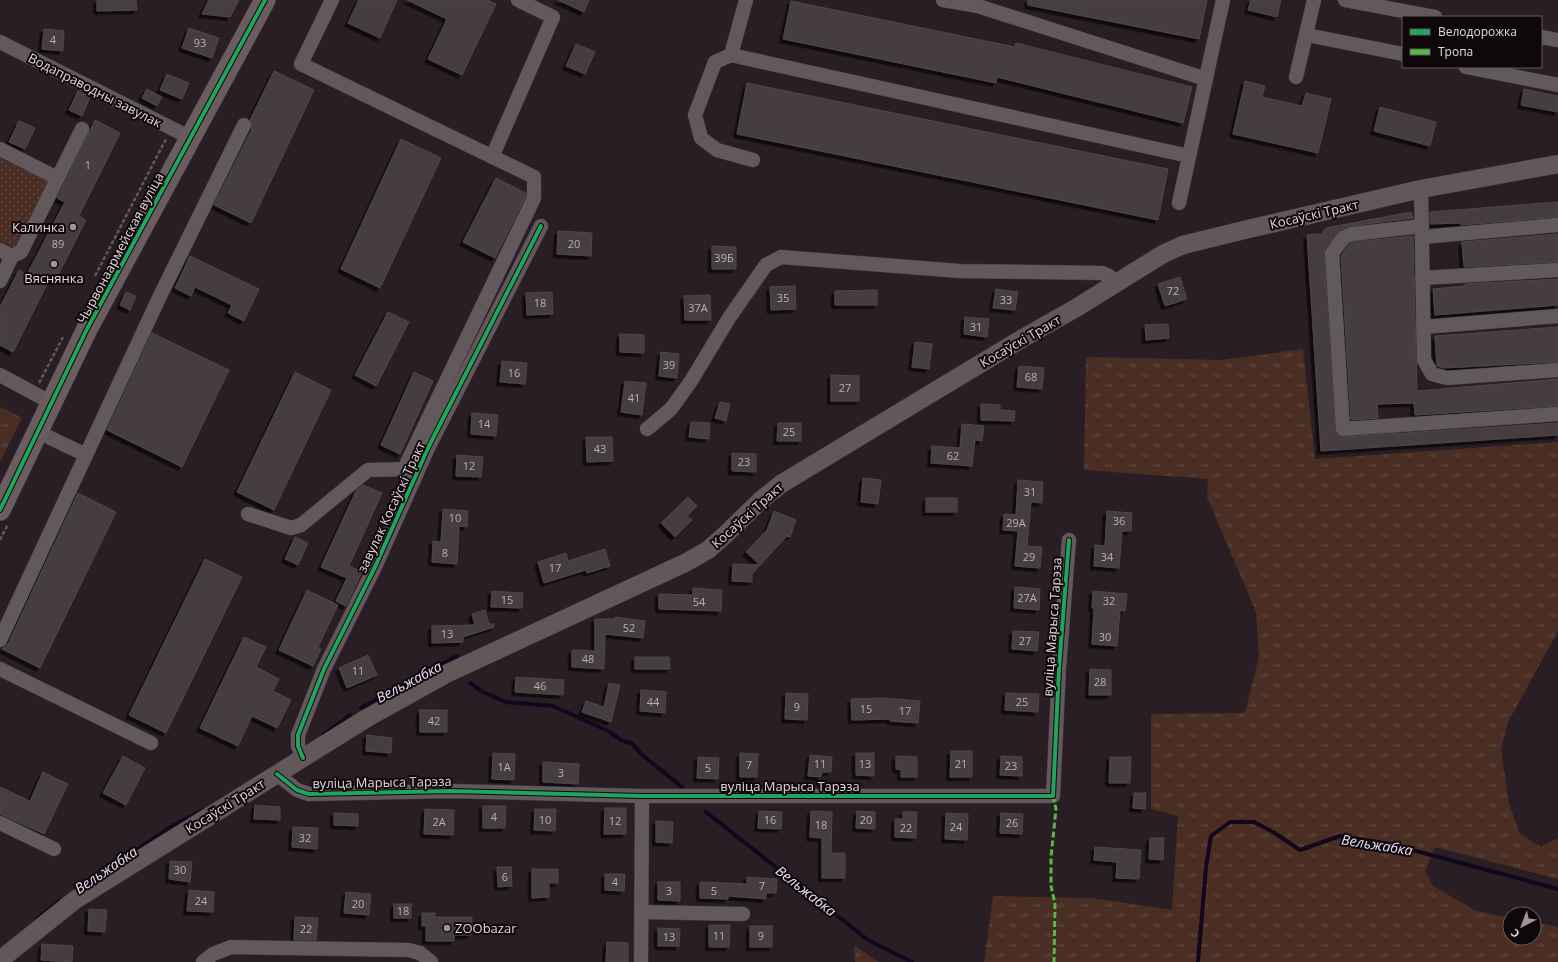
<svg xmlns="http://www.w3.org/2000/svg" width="1558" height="962" font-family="'Open Sans',sans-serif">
<defs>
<pattern id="grass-tufts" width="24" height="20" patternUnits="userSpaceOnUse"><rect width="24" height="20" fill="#4a2e23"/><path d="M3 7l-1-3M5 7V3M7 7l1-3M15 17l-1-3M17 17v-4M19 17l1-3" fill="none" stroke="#644b42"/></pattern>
<pattern id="park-dots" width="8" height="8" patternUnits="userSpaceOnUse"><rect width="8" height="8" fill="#4a2e23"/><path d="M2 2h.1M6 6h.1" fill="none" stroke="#644b42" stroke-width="1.8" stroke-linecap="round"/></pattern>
<filter id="shadow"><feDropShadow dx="-3.5" dy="3.5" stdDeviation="0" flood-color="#0009"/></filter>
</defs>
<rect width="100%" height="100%" fill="#281e23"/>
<!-- grass -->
<g fill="url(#grass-tufts)">
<polygon points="1303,349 1315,459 1558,442 1558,631 1508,722 1501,749 1509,804 1520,834 1541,847 1558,838 1558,879 1435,847 1425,871 1433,886 1476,911 1510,918 1510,938 1534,938 1534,922 1558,927 1558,962 984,962 993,896 1093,898 1172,910 1178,816 1151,809 1151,714 1245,713 1259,656 1256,612 1207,497 1208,479 1084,470 1086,357 1221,360"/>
<polygon points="1,407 22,418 0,462 0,409"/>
<polygon points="854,945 878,962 855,962"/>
</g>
<!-- park -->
<polygon fill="url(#park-dots)" points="0,158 50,182 16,249 0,241"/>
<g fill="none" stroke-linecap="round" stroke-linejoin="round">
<!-- stream -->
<g stroke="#12071e" stroke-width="4">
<polyline points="470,683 483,692 506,702 553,706 608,731 621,740 633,744 641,754 682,787"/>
<polyline points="361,708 457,656"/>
<polyline points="323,735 350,715"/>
<polyline points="706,812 868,940 912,962"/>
<polyline points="108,869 174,825 203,810"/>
<polyline points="37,919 59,901"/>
<polyline points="1198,962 1206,867 1211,836 1230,822 1254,822 1273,832 1300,850 1340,836 1390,844 1558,889"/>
</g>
</g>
<!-- building -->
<g fill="#443d41" stroke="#4e474b" filter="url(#shadow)">
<polygon points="97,0 136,0 137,10 97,11"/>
<polygon points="209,0 239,0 230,17 202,14"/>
<polygon points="359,0 397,0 380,38 348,23"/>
<polygon points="407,0 487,0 496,4 462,75 428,59 447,19"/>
<polygon points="558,0 589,0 584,12"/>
<polygon points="1028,0 1207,0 1199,39 1028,5"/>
<polygon points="1251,0 1281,0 1277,17 1248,10"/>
<polygon points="791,1 1015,47 1016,43 1192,87 1183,123 997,77 996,83 783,39"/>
<polygon points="189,28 219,38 212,58 182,48"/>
<polygon points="44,29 64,31 63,51 42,49"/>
<polygon points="576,44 595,52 585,74 566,66"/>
<polygon points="274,71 314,90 251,223 214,205 252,129 250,120"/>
<polygon points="167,74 189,83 182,99 160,90"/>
<polygon points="1245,81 1265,86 1262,97 1302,106 1306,93 1331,99 1318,153 1233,134"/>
<polygon points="747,83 1168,169 1158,220 737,134"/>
<polygon points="147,89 162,97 157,106 142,98"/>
<polygon points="1524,89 1558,96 1558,112 1521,105"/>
<polygon points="78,91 90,97 82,116 69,110"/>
<polygon points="1380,107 1436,122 1430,146 1374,131"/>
<polygon points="95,120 120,133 79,216 86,220 55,281 50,278 13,352 0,345 0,307 19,270 27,274 65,202 57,198"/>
<polygon points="19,121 35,128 25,149 9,142"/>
<polygon points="401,139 441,158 380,288 341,269"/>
<polygon points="496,178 526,193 526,196 495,258 463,242"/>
<polygon points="1558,202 1558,217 1461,225 1461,223 1430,224 1430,212"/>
<polygon points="1411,212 1413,218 1351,226 1341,229 1325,248 1324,254 1336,433 1344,437 1558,423 1558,435 1321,451 1307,235 1321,234 1326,228"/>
<polygon points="558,231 592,233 591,256 557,254"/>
<polygon points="1558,234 1558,262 1464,267 1462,242"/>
<polygon points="1413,236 1417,391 1558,379 1558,406 1415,415 1414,403 1377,404 1378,418 1351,420 1341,256 1349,244 1354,242"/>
<polygon points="712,246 736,247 736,269 712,269"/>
<polygon points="190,256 259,289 244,321 228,313 232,305 195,287 191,296 175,288"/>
<polygon points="1180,277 1187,299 1165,306 1158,284"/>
<polygon points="1558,279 1558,305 1435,315 1433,289 1465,286 1465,284"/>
<polygon points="795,286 796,309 771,310 770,287"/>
<polygon points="996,289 1018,292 1015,310 993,308"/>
<polygon points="877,290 877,305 835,305 835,291"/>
<polygon points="126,292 136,296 130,310 120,305"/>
<polygon points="552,292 553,314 527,315 526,293"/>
<polygon points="710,295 711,320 685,320 684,296"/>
<polygon points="388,312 409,322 376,386 355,375"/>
<polygon points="965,317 989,319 987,337 964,334"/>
<polygon points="1168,324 1169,338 1146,340 1145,325"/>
<polygon points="1558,327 1558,362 1443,368 1437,366 1435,336"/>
<polygon points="152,333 229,370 182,467 107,430"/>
<polygon points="620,334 644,335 644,353 620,352"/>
<polygon points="915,342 932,344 929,369 912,367"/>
<polygon points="661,352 679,354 677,378 659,376"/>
<polygon points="502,361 527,363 525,384 500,382"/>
<polygon points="1019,366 1044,368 1042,389 1017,387"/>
<polygon points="295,372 331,390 274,510 237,492"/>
<polygon points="414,372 433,381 400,454 381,445"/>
<polygon points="831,375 859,376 859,401 831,401"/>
<polygon points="625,381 646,383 642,415 621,412"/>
<polygon points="720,402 730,404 726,421 715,418"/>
<polygon points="981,404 1000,405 1000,410 1015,411 1014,421 981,420"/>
<polygon points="472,413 498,415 496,436 471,434"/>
<polygon points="691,422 710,423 709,439 689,437"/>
<polygon points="778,423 801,423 801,441 777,441"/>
<polygon points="962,424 984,426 982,441 975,440 972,466 931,463 932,446 960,448"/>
<polygon points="586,437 612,437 613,461 587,462"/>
<polygon points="732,453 756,454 756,472 732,471"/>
<polygon points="457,455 483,457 481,477 456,476"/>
<polygon points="863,478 881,480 878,504 861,502"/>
<polygon points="1018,480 1043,482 1042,503 1031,502 1027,546 1042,547 1040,568 1015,566 1018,531 1003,530 1004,514 1016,515"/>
<polygon points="363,485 382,493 349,566 362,572 346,606 336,601 347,578 321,567 356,491"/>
<polygon points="78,493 116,512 40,668 2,649 8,644"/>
<polygon points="688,497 697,506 687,516 692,520 675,537 661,523"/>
<rect x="926" y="498" width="31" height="14"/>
<polygon points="443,509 468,511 467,527 459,526 457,564 432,562 433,541 441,542"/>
<polygon points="774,511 796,520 790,537 787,536 752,574 752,582 732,581 733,564 760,565 746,552 767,530"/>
<polygon points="1107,511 1132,513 1131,531 1122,531 1119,568 1094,566 1095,545 1105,546"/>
<polygon points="295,537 308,543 298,565 285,559"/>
<polygon points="605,549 610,566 587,573 586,570 544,583 538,562 566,553 568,561"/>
<polygon points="205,559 242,577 166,733 129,715"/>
<polygon points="1015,587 1040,589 1039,610 1014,608"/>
<polygon points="693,588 722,590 721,611 659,609 659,594 693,595"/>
<polygon points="307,590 338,605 318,647 321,649 313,666 279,650"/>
<polygon points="492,591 523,593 522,608 491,607"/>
<polygon points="1093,591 1127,594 1125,611 1120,610 1117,646 1092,644 1094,608 1092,608"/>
<polygon points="485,610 489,624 494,624 494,627 463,637 463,642 432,643 432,626 475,625 472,614"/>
<polygon points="615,617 645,621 643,638 605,634 604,669 572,667 572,650 595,651 595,619 615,619"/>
<polygon points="1013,631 1039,632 1037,651 1012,649"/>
<polygon points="244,637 266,647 256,667 279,679 273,691 291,700 277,728 252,716 238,746 200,728"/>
<polygon points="368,655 377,675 347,688 339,668"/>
<polygon points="635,657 669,657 670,669 635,669"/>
<polygon points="1090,669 1111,670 1111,695 1089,695"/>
<polygon points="516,677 564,680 563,695 515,692"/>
<polygon points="609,683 620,685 611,722 582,712 586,701 604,707"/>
<polygon points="641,690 666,692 665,713 640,711"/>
<polygon points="786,693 808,694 807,720 785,719"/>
<polygon points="1006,693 1039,694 1038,712 1005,710"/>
<polygon points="882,698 920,701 918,723 890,721 890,719 852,720 851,699"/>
<rect x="420" y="710" width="27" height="22"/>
<polygon points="367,735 392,738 391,753 366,751"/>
<polygon points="951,751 972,751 972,777 950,777"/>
<polygon points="493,753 515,754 514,780 492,779"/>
<polygon points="740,753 758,754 757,777 740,777"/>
<polygon points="856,753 874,753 874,776 856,775"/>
<polygon points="810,755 832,757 831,772 822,772 821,777 808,776"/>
<polygon points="123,756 145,768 126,805 103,793"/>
<polygon points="896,756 917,757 917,777 901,777 901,770 896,769"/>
<polygon points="1001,756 1022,757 1022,776 1000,775"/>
<polygon points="698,757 719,758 718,779 697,778"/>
<polygon points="1110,757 1131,757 1130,783 1109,783"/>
<polygon points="543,762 579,764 578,784 543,782"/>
<polygon points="43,772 68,784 44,834 0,814 0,787 30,801"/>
<polygon points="1134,793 1146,793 1145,809 1133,808"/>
<polygon points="255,805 280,807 280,820 254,819"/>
<polygon points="483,806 506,806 505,828 483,828"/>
<polygon points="605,808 626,808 626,834 604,834"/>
<polygon points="425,809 454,810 453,835 424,834"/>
<polygon points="535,809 556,809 555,831 534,830"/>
<polygon points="759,811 782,812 781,829 758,828"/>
<polygon points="811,811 832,812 831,853 845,853 845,878 822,878 822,838 810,837"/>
<polygon points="857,811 875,812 875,829 856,828"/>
<polygon points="903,812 917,812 916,838 895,837 895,819 903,819"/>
<polygon points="334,813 358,814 358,826 334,825"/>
<polygon points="946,813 968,814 967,840 945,839"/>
<polygon points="1001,813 1023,814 1022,834 1000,833"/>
<polygon points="656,821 673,822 672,843 656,842"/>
<polygon points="293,827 318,828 317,849 292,847"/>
<polygon points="1150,838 1164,838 1163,860 1149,859"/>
<polygon points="1095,847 1141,850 1139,879 1116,878 1117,862 1094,860"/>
<polygon points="170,861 192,862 190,882 169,879"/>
<polygon points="497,867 511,867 512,886 498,887"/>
<polygon points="532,869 558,869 558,883 549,883 549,897 532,898"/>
<polygon points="605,874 625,874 624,891 605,890"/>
<polygon points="747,877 777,879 776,893 766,893 766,899 728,896 728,899 700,898 700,882 747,884"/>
<polygon points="658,882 680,882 680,901 658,900"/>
<polygon points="189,890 214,892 213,912 187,911"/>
<polygon points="346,892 371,894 369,915 344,913"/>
<rect x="394" y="904" width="17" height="14"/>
<polygon points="89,909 107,910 105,932 88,931"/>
<polygon points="422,913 435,913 435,917 472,917 471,935 454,935 454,941 426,941 426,926 422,926"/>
<polygon points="295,917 318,918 316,940 294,940"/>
<polygon points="709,925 730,925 729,947 709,947"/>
<rect x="750" y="926" width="22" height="21"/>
<polygon points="658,928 680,929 679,946 658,946"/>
<polygon points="607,942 628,943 628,962 606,962"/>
<polygon points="42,944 73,946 72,962 41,960"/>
</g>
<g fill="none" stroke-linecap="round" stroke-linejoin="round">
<defs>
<g id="minor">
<polyline points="746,0 731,55 715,62 695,115 701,138 717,150 753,160"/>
<polyline points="943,0 978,6 1206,79"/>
<polyline points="1345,0 1435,17"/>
<polyline points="1307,35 1403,54"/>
<polyline points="1541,37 1558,40"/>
<polyline points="0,42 191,138"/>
<polyline points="731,55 1189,156"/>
<polyline points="1466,67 1558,85"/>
<polyline points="1296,77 1314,0"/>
<polyline points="0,149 57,178"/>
<polyline points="492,157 553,17 518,0"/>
<polyline points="1421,189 1424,360 1432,374 1447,378 1558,370"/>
<polyline points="1179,203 1223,0"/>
<polyline points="1422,226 1352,234 1344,237 1332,253 1343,429 1558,414"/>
<polyline points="1422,237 1558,225"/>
<polyline points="0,250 12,256 21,252 82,129"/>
<polyline points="1422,278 1558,270"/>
<polyline points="0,281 12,256"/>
<polyline points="1423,327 1558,316"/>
<polyline points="0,375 52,403"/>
<polyline points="647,429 671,409 691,381 729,318 766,265 781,257 960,271 1102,273 1109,276 1116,284"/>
<polyline points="38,432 86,455 159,298 244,125"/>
<polyline points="248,514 291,528 301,525 368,470 404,469 534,198 534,177 301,64 332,0"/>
<polyline points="0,640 86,455"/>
<polyline points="0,669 151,743"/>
<polyline points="303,758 298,746 298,735 324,669 375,567 428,448 541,226"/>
<polyline points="277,774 297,790 309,794 450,791 642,796 1053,796 1059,668 1069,540"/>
<polyline points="0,823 54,849"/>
<polyline points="641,912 743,914"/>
<polyline points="203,962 213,954 231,947 409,950 420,953 431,962"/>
<polyline points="641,962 642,796"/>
</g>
<polyline id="major" points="0,960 75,900 367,718 448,673 685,563 708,550 726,534 761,500 781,484 1023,338 1076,308 1163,254 1183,245 1244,230 1421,189 1558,164"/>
<polyline id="highway" points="0,510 87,329 265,0"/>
</defs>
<!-- minor casing -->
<use href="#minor" stroke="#423a3d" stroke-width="15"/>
<!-- major casing -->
<use href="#major" stroke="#423a3d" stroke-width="19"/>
<!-- highway casing -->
<use href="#highway" stroke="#423a3d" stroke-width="22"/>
<!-- path -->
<g stroke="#60585b" stroke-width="2.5" stroke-dasharray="4 2" stroke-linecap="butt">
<polyline points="95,276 166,139"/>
<polyline points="39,383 63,337"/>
<polyline points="0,540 8,524"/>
</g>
<!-- minor -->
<use href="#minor" stroke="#61595c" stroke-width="14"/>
<!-- major -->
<use href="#major" stroke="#64575a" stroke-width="18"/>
<!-- highway -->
<use href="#highway" stroke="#6b5d5f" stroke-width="21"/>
<!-- quiet -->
<polyline stroke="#58b947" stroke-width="3" stroke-dasharray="6 3" stroke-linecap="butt" points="1053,796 1056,809 1051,857 1051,886 1055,904 1054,962"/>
<defs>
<g id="cycleway">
<polyline points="0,510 87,329 265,0"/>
<polyline points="303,758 298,746 298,735 324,669 375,567 428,448 541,226"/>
<polyline points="277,774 297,790 309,794 450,791 642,796 1053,796 1059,668 1069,540"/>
</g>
</defs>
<!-- cycleway casing -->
<use href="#cycleway" stroke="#0f080b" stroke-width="6"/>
<!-- cycleway -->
<use href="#cycleway" stroke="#20a55d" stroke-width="4"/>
</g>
<!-- markers -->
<g fill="#a1959a" stroke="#0f080b" stroke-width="1.5">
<circle cx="73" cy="227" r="4"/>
<circle cx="54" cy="264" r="4"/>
<circle cx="447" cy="928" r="4"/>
</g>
<g text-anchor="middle" stroke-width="4" stroke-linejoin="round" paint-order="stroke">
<!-- number labels -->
<g font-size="11" fill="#baafb4">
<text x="53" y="44">4</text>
<text x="200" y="47">93</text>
<text x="88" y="169">1</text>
<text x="58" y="248">89</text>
<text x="574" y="248">20</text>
<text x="724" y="262">39Б</text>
<text x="1173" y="295">72</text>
<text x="783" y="302">35</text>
<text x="1006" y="304">33</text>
<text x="540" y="307">18</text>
<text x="698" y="312">37А</text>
<text x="976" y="331">31</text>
<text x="669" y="369">39</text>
<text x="514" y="377">16</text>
<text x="1031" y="381">68</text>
<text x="845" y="392">27</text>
<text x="634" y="402">41</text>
<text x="484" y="428">14</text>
<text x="789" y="436">25</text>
<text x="600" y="453">43</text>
<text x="953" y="460">62</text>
<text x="744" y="466">23</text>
<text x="469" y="470">12</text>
<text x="1030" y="496">31</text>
<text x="455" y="522">10</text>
<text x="1119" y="525">36</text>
<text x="1016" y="527">29А</text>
<text x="445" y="557">8</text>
<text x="1029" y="561">29</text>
<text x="1107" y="561">34</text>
<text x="555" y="572">17</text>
<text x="1027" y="602">27А</text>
<text x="507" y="604">15</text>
<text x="1109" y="605">32</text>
<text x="699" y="606">54</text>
<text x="629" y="632">52</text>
<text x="447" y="638">13</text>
<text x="1105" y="641">30</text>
<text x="1025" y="645">27</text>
<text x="588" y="663">48</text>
<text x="358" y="675">11</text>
<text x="1100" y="686">28</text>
<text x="540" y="690">46</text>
<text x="653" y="706">44</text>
<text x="1022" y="706">25</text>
<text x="797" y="711">9</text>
<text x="866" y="713">15</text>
<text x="905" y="715">17</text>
<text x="434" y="725">42</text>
<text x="820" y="768">11</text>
<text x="865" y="768">13</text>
<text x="961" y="768">21</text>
<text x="749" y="769">7</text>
<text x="1011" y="770">23</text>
<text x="504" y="771">1А</text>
<text x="708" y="772">5</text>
<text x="561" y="777">3</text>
<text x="494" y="821">4</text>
<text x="545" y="824">10</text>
<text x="770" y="824">16</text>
<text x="866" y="824">20</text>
<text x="615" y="825">12</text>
<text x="439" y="826">2А</text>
<text x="1012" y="827">26</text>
<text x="821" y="829">18</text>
<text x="956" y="831">24</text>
<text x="906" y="832">22</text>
<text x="305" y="842">32</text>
<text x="180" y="874">30</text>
<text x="505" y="881">6</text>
<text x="615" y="886">4</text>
<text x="762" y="890">7</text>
<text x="669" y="895">3</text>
<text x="714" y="895">5</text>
<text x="201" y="905">24</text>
<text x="358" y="908">20</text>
<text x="403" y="915">18</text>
<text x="306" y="933">22</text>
<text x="719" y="940">11</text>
<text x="761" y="940">9</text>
<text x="669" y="941">13</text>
</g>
<!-- street labels -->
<g font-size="13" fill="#e2d5da" stroke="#0f080b">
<text transform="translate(95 90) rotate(27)" y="5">Водаправодны завулак</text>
<text transform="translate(1314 214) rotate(-13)" y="5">Косаўскі Тракт</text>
<text transform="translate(120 248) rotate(-62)" y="5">Чырвонаармейская вуліца</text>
<text transform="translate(1020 341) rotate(-30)" y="5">Косаўскі Тракт</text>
<text transform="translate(391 507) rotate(-65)" y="5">завулак Косаўскі Тракт</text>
<text transform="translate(747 515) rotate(-42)" y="5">Косаўскі Тракт</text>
<text transform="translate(1052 627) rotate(-86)" y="5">вуліца Марыса Тарэза</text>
<text transform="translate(382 782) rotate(-1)" y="5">вуліца Марыса Тарэза</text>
<text x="790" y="791">вуліца Марыса Тарэза</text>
<text transform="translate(225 806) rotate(-32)" y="5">Косаўскі Тракт</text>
</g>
<!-- poi labels -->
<g font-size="13" fill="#e2d5da" stroke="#0f080b" text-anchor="end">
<text x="65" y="232">Калинка</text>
<text x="54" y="283" text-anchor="middle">Вяснянка</text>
<text x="455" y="933" text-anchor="start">ZOObazar</text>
</g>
<!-- water labels -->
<g font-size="14" font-style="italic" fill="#e6def7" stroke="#0f080b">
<text transform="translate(409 682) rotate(-28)" y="5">Вельжабка</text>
<text transform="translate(1377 845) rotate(9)" y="5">Вельжабка</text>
<text transform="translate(106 870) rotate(-34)" y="5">Вельжабка</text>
<text transform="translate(806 891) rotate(38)" y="5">Вельжабка</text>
</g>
</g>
<!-- legend -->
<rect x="1402" y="16" width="140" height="52" fill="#0f080b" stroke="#635a5e"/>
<rect x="1410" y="29" width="20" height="6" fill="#20a55d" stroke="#635a5e"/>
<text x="1438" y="36" font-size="12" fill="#e2d5da">Велодорожка</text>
<rect x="1410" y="49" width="20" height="6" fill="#58b947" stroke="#635a5e"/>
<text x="1438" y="56" font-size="12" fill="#e2d5da">Тропа</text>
<!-- north arrow -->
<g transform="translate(1522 926) rotate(222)"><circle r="19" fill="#0f080b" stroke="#635a5e"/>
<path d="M0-3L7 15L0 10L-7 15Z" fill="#a1959a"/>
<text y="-6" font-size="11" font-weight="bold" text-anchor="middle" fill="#e2d5da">С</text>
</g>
</svg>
